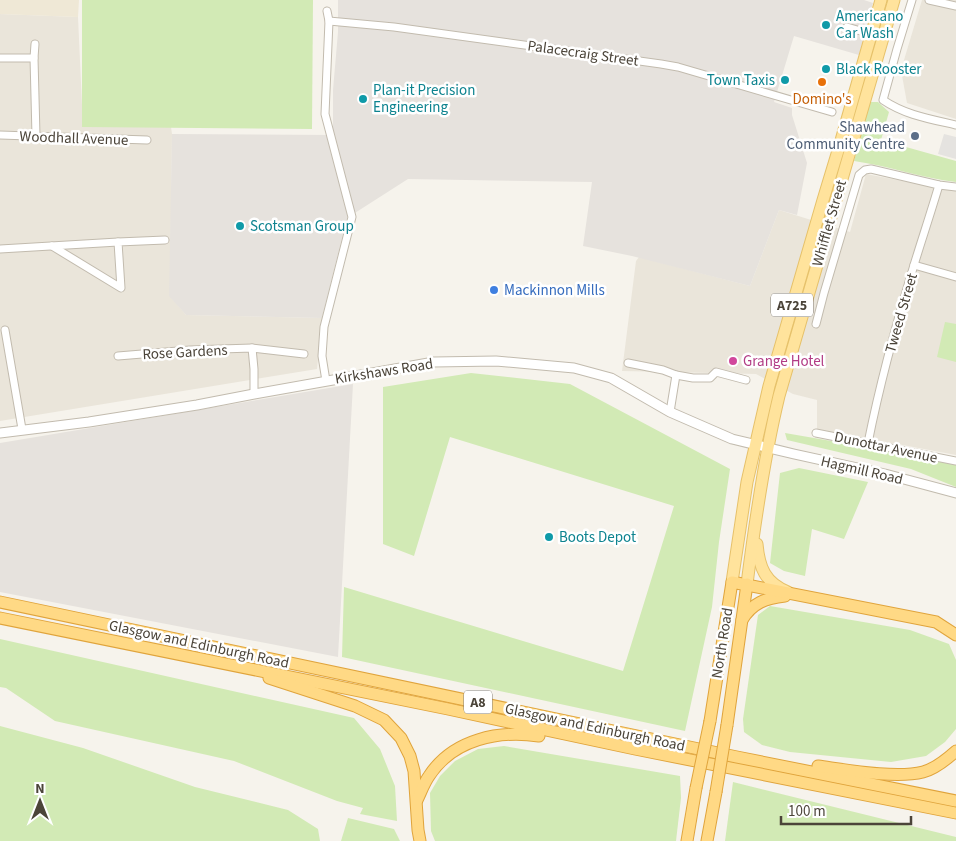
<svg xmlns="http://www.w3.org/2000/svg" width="956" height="841" font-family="'Source Sans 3',sans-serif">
<rect width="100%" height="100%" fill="#f6f3ec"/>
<!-- residential -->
<g fill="#eae5da">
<polygon points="922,0 956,0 956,119 907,103 901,70"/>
<polygon points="0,14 78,17 83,127 171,127 172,134 170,296 186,315 322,318 317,369 0,421"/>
<polygon points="866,174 956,191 956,455 817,429 817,400 793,394 756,374 622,371 636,261 639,257 750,286 779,210 850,232"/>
</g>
<!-- industrial -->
<g fill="#e6e2dd">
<polygon points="338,0 864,0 873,3 859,55 794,36 774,102 792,108 792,115 807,163 797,215 779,210 750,286 632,256 583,246 592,182 408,179 347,218 322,318 186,315 169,296 172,134 333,135 333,90 338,32"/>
<polygon points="353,384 338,657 0,592 0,443"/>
</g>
<!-- education -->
<polygon fill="#efe8d6" points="0,0 79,0 78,17 0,14"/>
<!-- green -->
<g fill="#d2eab5">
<polygon points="82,0 313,0 312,129 82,127"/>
<path d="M870,102H878L889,112L881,140L956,161V182C922,178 889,166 854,161Z"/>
<polygon points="945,322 956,324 956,362 937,357"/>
<polygon points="471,373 570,384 730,469 719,542 712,607 685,731 342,657 344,587 623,671 674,506 450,437 414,556 383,544 383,387"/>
<polygon points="785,433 866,447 956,465 956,487 911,469 787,440"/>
<polygon points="799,468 868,482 844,539 812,529 805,576 784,571 770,563 780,473"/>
<polygon points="770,606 910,630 949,644 956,660 956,729 945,742 926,756 891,762 790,752 762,745 744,732 743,719 758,615"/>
<polygon points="0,639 354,718 380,749 395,786 397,821 360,814 363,808 337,801 234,761 55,721 6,688 0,687"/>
<polygon points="0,726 83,748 195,787 288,810 318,829 320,841 0,841"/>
<polygon points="504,746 680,776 681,798 676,841 435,841 431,831 430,793 440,776 455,761 478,749"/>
<polygon points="733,782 956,837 956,841 725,841"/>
<polygon points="348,818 394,829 400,841 341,841"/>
</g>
<!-- parking -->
<polygon fill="#e5e3e0" points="944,134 956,137 956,159 938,154"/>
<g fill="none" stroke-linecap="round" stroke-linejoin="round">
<defs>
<g id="minor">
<path d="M912,0L897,49L883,100C905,115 930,119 956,125"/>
<polyline points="929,0 956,6"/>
<polyline points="329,21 394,27 661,64 678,67 832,112"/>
<polyline points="847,27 871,34"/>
<polyline points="0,58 34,58 36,136"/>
<polyline points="34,58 35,44"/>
<polyline points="0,135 147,140"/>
<polyline points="52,246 121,288 118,242 165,240"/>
<polyline points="0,249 118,242"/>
<polyline points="914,265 956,277"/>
<polyline points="816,324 824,293 859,175 865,170 871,169 939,185 956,187"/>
<polyline points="5,330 22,429"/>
<polyline points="252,348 304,354"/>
<polyline points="118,356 190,350 252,348 254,369 254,394"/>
<polyline points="628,363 663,370 676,375 670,412"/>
<polyline points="676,375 693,378 710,378 716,372 746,380"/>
<polyline points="326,381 322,356 324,327 352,217 325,114 329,21 327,11"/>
<polyline points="816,433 956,461"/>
<path d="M868,443C880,383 896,324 914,265C922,239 931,212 939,185"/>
</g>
<polyline id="tertiary" points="0,433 89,422 197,405 254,394 434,362 496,361 574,368 611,378 670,412 732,439 794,454 885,474 956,493"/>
<g id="primary">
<path d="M757,544C759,567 765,583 788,592"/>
<polyline points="732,582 747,482 769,386 823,200 840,144 881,0"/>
<path d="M747,584C755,521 764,458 779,396L894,0"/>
</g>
<g id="trunk">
<polyline points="0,602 737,757 956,801"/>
<polyline points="0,618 448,709 635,749 956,813"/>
<path d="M742,620C752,603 766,598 785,596"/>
<polyline points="269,678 355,706 384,720 401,738 410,756 414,771 418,830 420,841"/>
<polyline points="710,721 732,582 936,622 956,635"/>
<polyline points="727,725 747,584"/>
<path d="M818,766C847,770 896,779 923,772C935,769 947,759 956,751"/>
<path d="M417,800C421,792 424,783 429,776C453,739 499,730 539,736"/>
<polyline points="687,841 696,788"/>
<polyline points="707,841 716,792"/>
</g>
</defs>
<!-- minor casing -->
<use href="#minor" stroke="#c2bbae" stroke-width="9"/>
<!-- tertiary casing -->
<use href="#tertiary" stroke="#c2bbae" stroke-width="11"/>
<!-- primary casing -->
<use href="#primary" stroke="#e6c16a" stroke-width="13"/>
<!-- trunk casing -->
<use href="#trunk" stroke="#e0a43c" stroke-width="13"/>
<!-- minor -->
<use href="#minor" stroke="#fff" stroke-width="7"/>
<!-- tertiary -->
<use href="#tertiary" stroke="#fff" stroke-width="9"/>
<!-- primary -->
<use href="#primary" stroke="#ffe39c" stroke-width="11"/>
<!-- trunk -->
<use href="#trunk" stroke="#ffd985" stroke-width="11"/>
<defs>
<g id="trunk-bridge">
<polyline points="696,788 710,721"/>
<polyline points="716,792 727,725"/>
</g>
</defs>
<!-- trunk-bridge casing -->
<use href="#trunk-bridge" stroke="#e0a43c" stroke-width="13" stroke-linecap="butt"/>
<!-- trunk-bridge -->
<use href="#trunk-bridge" stroke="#ffd985" stroke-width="11"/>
</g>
<!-- markers -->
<g fill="#0f9aa8" stroke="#fff" stroke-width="2">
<circle cx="826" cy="25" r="5"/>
<circle cx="826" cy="69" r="5"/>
<circle cx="785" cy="80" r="5"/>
<circle cx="363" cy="99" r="5"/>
<circle cx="240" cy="226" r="5"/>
<circle cx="549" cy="537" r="5"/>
</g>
<circle fill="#e8710a" stroke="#fff" stroke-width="2" cx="822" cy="82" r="5"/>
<circle fill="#5c6f8a" stroke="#fff" stroke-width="2" cx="915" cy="136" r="5"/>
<circle fill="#3f7fe0" stroke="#fff" stroke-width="2" cx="494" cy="290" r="5"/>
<circle fill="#d1479c" stroke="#fff" stroke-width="2" cx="733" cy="361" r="5"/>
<g text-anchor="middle" stroke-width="5" stroke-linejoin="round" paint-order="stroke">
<!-- shield labels -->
<g fill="#fff" stroke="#817c74" stroke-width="1">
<rect x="771" y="293.5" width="42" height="23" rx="4"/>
<rect x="464" y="690.5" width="28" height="23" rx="4"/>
</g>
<g font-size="14" font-weight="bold" fill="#4b4439">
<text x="792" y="310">A725</text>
<text x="478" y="707">A8</text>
</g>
<!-- culture labels -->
<g font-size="15" fill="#0d838f" stroke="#fff" text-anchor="start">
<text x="836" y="21">Americano<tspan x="836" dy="17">Car Wash</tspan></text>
<text x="836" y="74">Black Rooster</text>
<text x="775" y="85" text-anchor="end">Town Taxis</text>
<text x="373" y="95">Plan-it Precision<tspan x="373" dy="17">Engineering</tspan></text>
<text x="250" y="231">Scotsman Group</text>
<text x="559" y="542">Boots Depot</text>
</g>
<!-- street labels -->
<g font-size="15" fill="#4b4439" stroke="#fff">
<text transform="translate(583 53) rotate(8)" y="5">Palacecraig Street</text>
<text transform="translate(74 138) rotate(2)" y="5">Woodhall Avenue</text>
<text transform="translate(829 223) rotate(-74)" y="5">Whifflet Street</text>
<text transform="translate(901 313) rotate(-74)" y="5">Tweed Street</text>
<text transform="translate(185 352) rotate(-3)" y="5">Rose Gardens</text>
<text transform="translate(384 371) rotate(-9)" y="5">Kirkshaws Road</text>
<text transform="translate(886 447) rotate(12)" y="5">Dunottar Avenue</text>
<text transform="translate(862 470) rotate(13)" y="5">Hagmill Road</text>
<text transform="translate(722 643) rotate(-81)" y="5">North Road</text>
<text transform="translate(199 644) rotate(12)" y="5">Glasgow and Edinburgh Road</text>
<text transform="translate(595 727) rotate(12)" y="5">Glasgow and Edinburgh Road</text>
</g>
<!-- food labels -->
<g font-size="15" fill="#c56008" stroke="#fff">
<text x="822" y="104">Domino's</text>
</g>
<!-- service labels -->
<g font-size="15" fill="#4e5e75" stroke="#fff" text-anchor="end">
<text x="905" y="132">Shawhead<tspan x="905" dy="17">Community Centre</tspan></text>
</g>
<!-- shop labels -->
<g font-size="15" fill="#366cbe" stroke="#fff" text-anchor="start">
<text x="504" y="295">Mackinnon Mills</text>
</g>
<!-- hotel labels -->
<g font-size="15" fill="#b23c85" stroke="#fff" text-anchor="start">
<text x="743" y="366">Grange Hotel</text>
</g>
</g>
<!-- north arrow -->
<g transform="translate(40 801)" stroke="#ffffff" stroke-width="4" paint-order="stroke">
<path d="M0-4L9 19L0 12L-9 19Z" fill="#4b4439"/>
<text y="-8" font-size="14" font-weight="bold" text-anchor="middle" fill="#4b4439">N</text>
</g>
<!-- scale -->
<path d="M781 816v8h130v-8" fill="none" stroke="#4b4439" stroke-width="2.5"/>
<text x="788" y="816" font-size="15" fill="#4b4439" stroke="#ffffff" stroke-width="4" paint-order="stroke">100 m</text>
</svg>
